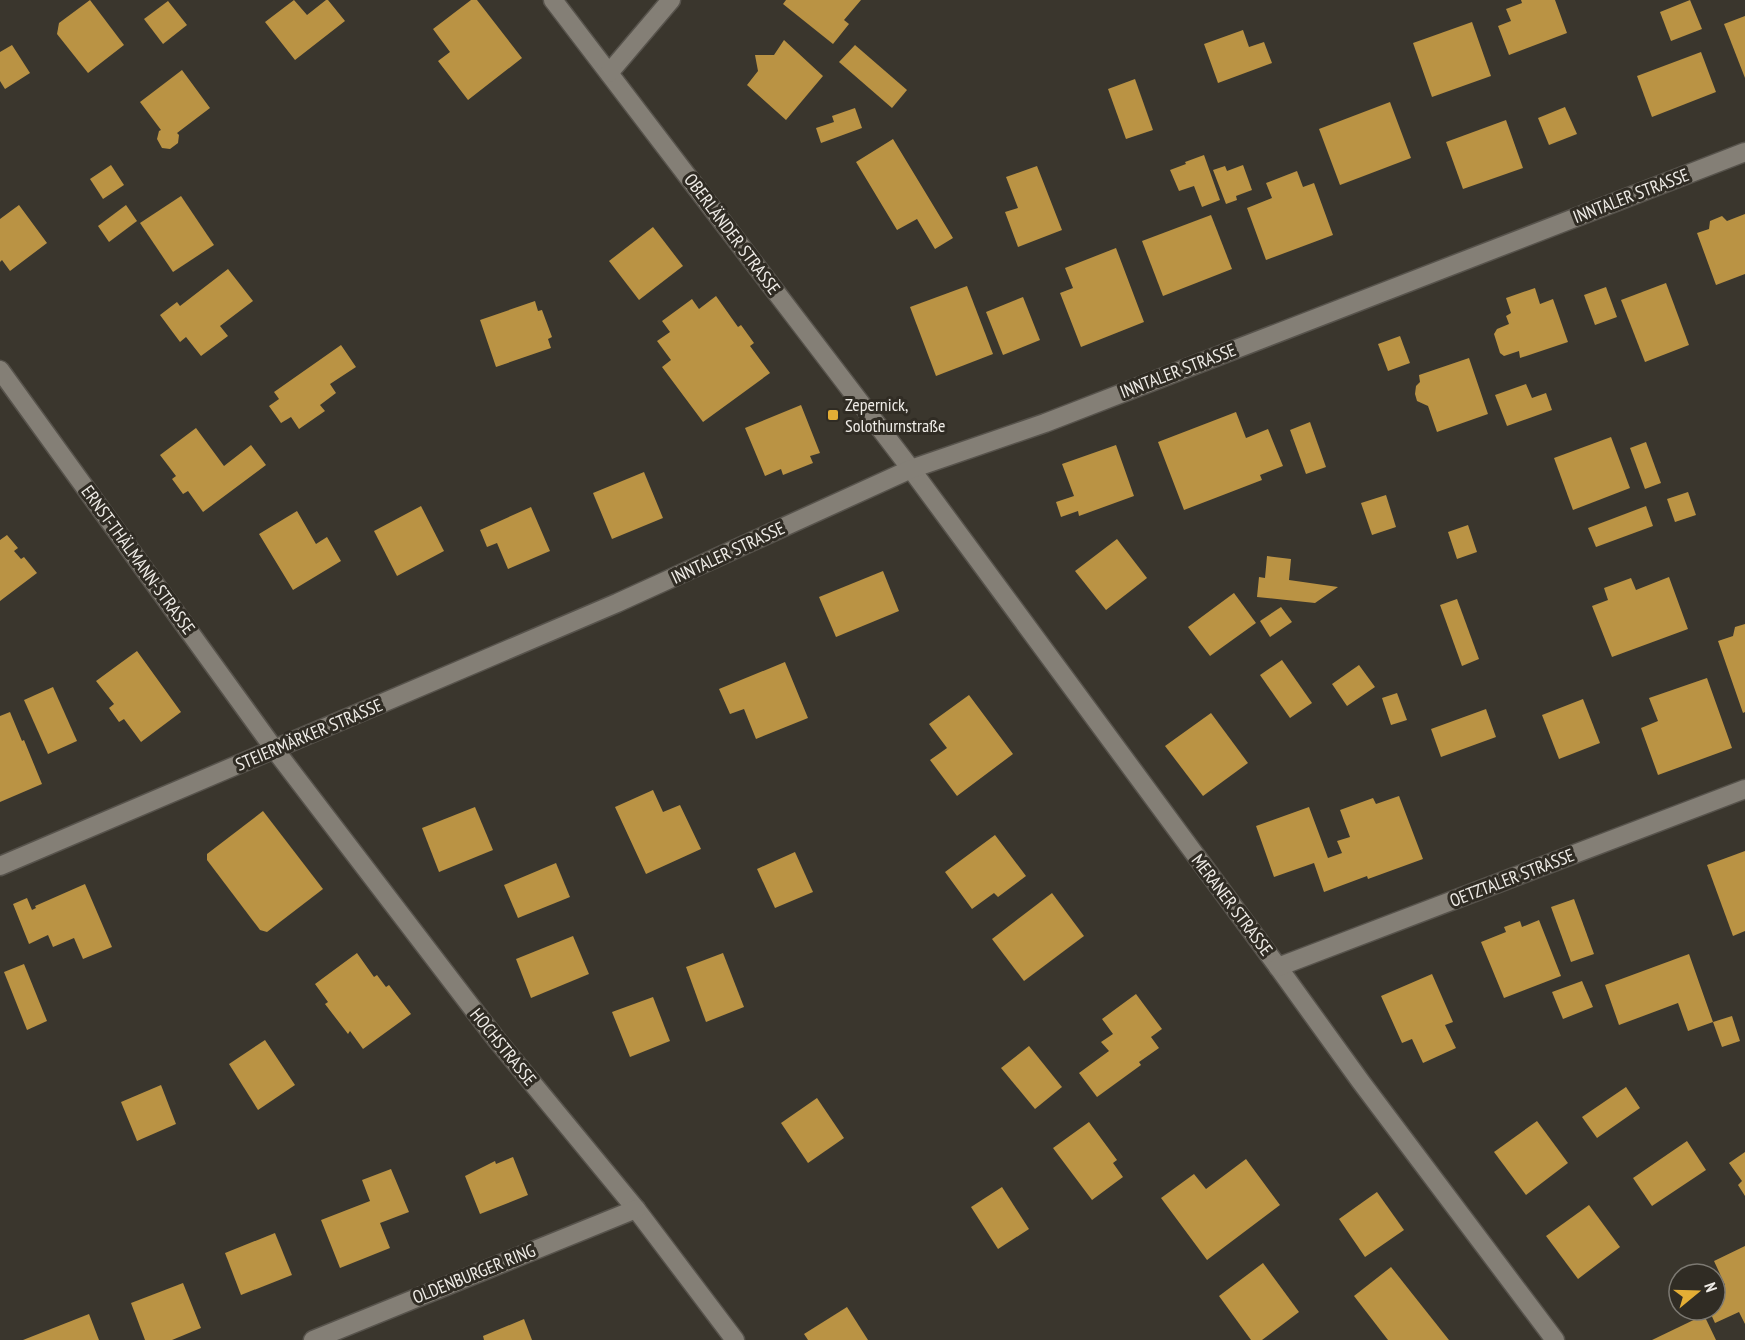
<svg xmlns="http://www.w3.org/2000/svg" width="1745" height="1340" font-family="'PT Sans Narrow',sans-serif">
<rect width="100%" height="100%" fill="#3a362d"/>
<!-- building -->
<g fill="#ba9344">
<polygon points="90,0 124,45 88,73 57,34 59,23"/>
<polygon points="294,0 307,15 326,0 328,0 345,21 295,60 265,22"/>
<polygon points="471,0 477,0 522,58 468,100 438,61 450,52 433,29"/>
<polygon points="786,0 861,0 844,20 849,24 833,44 783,4"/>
<polygon points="1521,0 1555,0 1567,33 1509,55 1498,26 1511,21 1506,9 1522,3"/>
<polygon points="1690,0 1702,29 1671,41 1660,12"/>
<polygon points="168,1 187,25 163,44 144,19"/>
<polygon points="1745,16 1745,78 1724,24"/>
<polygon points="1472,22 1491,76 1432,97 1413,43"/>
<polygon points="1243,30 1249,47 1264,42 1272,63 1218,83 1204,44"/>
<polygon points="784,40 823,76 786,120 747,85 758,71 755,55 774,55"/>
<polygon points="12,45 30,73 5,89 0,81 0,52"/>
<polygon points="855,45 907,90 892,108 839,62"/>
<polygon points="1701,52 1716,92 1652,117 1637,76"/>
<polygon points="182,70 210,108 177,133 179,135 178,143 170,149 162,148 157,139 159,131 161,130 140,102"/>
<polygon points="1135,79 1153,130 1126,139 1108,89"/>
<polygon points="1390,102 1411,158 1340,185 1319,129"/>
<polygon points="1565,107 1577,134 1549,145 1538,118"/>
<polygon points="855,108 862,128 821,143 816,128 834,122 832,116"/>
<polygon points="1506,120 1523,168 1463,189 1446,142"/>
<polygon points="893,139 953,238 935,249 917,219 897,230 856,162"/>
<polygon points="1204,155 1220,200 1202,207 1194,186 1179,191 1170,170 1186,164 1185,162"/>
<polygon points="111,165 124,185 103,199 90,179"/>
<polygon points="1243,165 1252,190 1236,196 1237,200 1226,204 1213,170 1225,166 1227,171"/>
<polygon points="1037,166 1062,230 1018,247 1005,212 1018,208 1006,177"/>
<polygon points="1297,171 1303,187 1314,183 1333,235 1266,260 1247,208 1272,198 1266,183"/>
<polygon points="181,196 214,245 173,272 140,223"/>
<polygon points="19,205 47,243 10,271 2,260 0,262 0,219"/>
<polygon points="126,205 137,221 109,242 98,226"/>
<polygon points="1745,214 1745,274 1716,285 1697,233 1709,229 1710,221 1722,216 1727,221"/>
<polygon points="1211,215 1232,269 1163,296 1142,241"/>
<polygon points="653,227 683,266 639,300 609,261"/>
<polygon points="1116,248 1144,322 1081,347 1060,293 1073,288 1065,268"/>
<polygon points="228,269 253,301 220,326 228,336 201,356 186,337 180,342 160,315 177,302 180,306"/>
<polygon points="1666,283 1689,345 1645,362 1621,300"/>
<polygon points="967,286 993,354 936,376 910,307"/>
<polygon points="1606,287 1617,317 1595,325 1584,295"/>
<polygon points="1535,288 1540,304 1553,299 1568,342 1520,358 1519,351 1504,356 1500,353 1494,334 1497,329 1509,324 1506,316 1511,313 1506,298"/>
<polygon points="716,296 738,327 741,325 754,343 750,346 770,373 703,422 662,367 671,360 657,341 670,332 662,321 692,299 699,309"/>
<polygon points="1023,297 1040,340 1003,355 986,312"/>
<polygon points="535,301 538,311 542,310 552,337 548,339 551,348 496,367 480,320"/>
<polygon points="1400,336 1410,363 1388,371 1378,344"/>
<polygon points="341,345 356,367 330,384 336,393 320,405 325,411 299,429 291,417 281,423 269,406 279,399 274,392"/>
<polygon points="1469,358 1488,414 1437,432 1428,406 1417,401 1415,394 1416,386 1420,382 1419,375"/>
<polygon points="1526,384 1532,398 1546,393 1552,410 1507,426 1495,395"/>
<polygon points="801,405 820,453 810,456 813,463 783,475 781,469 765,476 745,428"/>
<polygon points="1236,412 1246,438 1268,429 1283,466 1260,475 1262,480 1184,510 1158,442"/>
<polygon points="1310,422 1326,467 1306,474 1290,430"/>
<polygon points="196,428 224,466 251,445 266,465 203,512 188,491 183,494 172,479 176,476 160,455"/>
<polygon points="1611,437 1630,488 1573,510 1554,458"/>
<polygon points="1646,442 1661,483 1645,489 1630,448"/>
<polygon points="1116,445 1134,496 1079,516 1078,511 1061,517 1056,502 1074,496 1062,464"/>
<polygon points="644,472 663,518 612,539 593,493"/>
<polygon points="1688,492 1696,515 1675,522 1667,499"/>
<polygon points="1386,495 1396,527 1372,535 1361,503"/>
<polygon points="421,506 444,551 397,576 374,531"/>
<polygon points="1646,506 1653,526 1596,547 1588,528"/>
<polygon points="531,507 550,551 508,569 497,543 487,547 480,530"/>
<polygon points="297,511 316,544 327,537 341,561 293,590 259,534"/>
<polygon points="1468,525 1477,552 1457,559 1448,532"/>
<polygon points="7,535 18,548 14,551 21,559 24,557 37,573 0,601 0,540"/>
<polygon points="1117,539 1147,578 1106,610 1075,571"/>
<polygon points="1267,556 1291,559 1289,580 1338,587 1315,603 1257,597 1259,577 1265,578"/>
<polygon points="883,571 899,611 836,637 819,597"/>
<polygon points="1669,577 1688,629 1612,657 1592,606 1608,600 1604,588 1631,578 1636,590"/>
<polygon points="1234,593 1256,623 1210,656 1188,627"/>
<polygon points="1457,599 1479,659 1462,666 1440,605"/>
<polygon points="1281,607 1292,622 1270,637 1260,621"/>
<polygon points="1745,624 1745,712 1743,713 1718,641 1733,636 1735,627"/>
<polygon points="137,651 181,712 141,742 124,719 119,722 109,708 114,704 96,681"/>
<polygon points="1282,660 1312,703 1290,718 1260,675"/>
<polygon points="785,662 808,718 756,739 744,709 730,714 719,689"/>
<polygon points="1359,665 1375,687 1347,706 1332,684"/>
<polygon points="1707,678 1732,748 1658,775 1641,728 1658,721 1649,698"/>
<polygon points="53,687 77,741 48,754 24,700"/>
<polygon points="1397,693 1407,720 1391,725 1382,698"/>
<polygon points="969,695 1013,754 957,796 930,760 947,748 929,724"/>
<polygon points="1583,699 1600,743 1559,759 1542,715"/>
<polygon points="1486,709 1496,737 1441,757 1431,729"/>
<polygon points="10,712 22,741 24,740 42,784 0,802 0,716"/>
<polygon points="1211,713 1248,763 1203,796 1165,746"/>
<polygon points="653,790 663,812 680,805 701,849 646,874 615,807"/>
<polygon points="1399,796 1423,859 1368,879 1367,876 1324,892 1314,863 1274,877 1256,826 1309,807 1328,858 1342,853 1337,841 1350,837 1340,810 1373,798 1376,804"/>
<polygon points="475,807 493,850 439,872 422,828"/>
<polygon points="263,811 323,889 267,932 260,930 207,860 207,854"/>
<polygon points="995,835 1026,876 998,897 994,893 972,909 945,872"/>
<polygon points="1745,851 1745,931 1733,936 1707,865"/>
<polygon points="795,852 813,892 775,908 757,869"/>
<polygon points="556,863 570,897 518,918 504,885"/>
<polygon points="85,884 112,947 83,959 74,938 53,947 48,935 29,944 13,904 27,898 32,910 36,908 35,906"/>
<polygon points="1052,893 1084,936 1024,981 992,939"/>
<polygon points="1574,899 1594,954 1571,962 1551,907"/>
<polygon points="1539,920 1561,976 1504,998 1481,942 1506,932 1504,927 1520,921 1522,927"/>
<polygon points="573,936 589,974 531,998 516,959"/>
<polygon points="357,953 374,977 377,975 386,987 389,985 411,1014 363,1049 350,1031 348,1034 325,1004 328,1002 315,984"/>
<polygon points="723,953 744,1007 706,1022 686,967"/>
<polygon points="1689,954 1713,1022 1688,1031 1678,1003 1619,1025 1605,985"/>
<polygon points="24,964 47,1021 27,1030 4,972"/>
<polygon points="1432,974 1453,1022 1445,1025 1456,1048 1423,1063 1412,1039 1402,1043 1381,996"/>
<polygon points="1582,981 1593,1007 1563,1019 1552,992"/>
<polygon points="1136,994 1162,1029 1151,1037 1159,1048 1139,1062 1141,1065 1097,1097 1079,1073 1109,1051 1101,1042 1113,1034 1102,1019"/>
<polygon points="653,997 670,1041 630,1057 612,1012"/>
<polygon points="1732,1016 1740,1041 1722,1047 1713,1022"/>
<polygon points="265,1040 295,1085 258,1110 229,1064"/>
<polygon points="1029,1046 1062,1087 1035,1109 1001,1068"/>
<polygon points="161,1085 176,1124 137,1141 121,1102"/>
<polygon points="1626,1087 1640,1108 1597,1138 1582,1117"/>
<polygon points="817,1098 844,1138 808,1163 781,1123"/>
<polygon points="1537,1121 1568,1163 1526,1195 1494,1152"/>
<polygon points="1089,1122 1117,1160 1113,1163 1123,1177 1092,1200 1053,1148"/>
<polygon points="1687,1141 1706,1170 1652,1206 1633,1178"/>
<polygon points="1745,1152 1745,1196 1738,1185 1742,1181 1729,1163"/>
<polygon points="513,1157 528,1195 480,1214 465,1176 495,1161 496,1164"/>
<polygon points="1246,1159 1280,1205 1207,1260 1161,1198 1194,1174 1206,1189"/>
<polygon points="391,1169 409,1212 380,1223 390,1248 340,1268 321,1220 370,1201 362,1180"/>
<polygon points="1002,1187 1029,1229 998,1249 971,1207"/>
<polygon points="1377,1192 1404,1230 1365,1257 1339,1219"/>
<polygon points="1589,1205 1620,1247 1578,1279 1546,1236"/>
<polygon points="275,1233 292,1275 241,1295 225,1253"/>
<polygon points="1745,1246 1745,1324 1739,1312 1715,1323 1709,1310 1715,1310 1715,1290 1725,1285 1714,1261"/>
<polygon points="1263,1263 1299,1312 1262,1340 1251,1340 1219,1296"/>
<polygon points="1391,1267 1449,1340 1388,1340 1354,1296"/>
<polygon points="183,1283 201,1328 172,1340 145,1340 131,1303"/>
<polygon points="847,1307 868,1340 808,1340 804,1334"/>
<polygon points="89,1314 99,1340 23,1340"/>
<polygon points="1704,1315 1716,1340 1652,1340"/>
<polygon points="524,1319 532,1340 484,1340 483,1336"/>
</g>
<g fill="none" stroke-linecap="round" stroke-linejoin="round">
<defs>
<g id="minor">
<polyline points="553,0 911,469 1278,967 1361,1082 1555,1340"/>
<polyline points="609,73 671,0"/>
<polyline points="0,370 275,750 496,1039 636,1209 735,1340"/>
<polyline points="0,866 617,603 911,469 1045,423 1745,152"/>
<polyline points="1278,967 1745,789"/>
<polyline points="313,1340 636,1209"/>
</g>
</defs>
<!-- minor casing -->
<use href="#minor" stroke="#57534c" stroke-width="21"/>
<!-- minor -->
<use href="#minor" stroke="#847f76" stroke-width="18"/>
</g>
<!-- markers -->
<rect fill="#e4ae35" stroke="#302c24" stroke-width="2" x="827" y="409" width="12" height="12" rx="3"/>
<g text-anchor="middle" stroke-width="6" stroke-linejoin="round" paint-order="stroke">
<!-- street labels -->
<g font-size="18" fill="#efece7" stroke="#302c24">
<text transform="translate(1631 196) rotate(-21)" y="6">INNTALER STRASSE</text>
<text transform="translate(732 234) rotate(53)" y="6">OBERLÄNDER STRASSE</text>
<text transform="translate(1178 371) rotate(-21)" y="6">INNTALER STRASSE</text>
<text transform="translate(728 553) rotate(-25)" y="6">INNTALER STRASSE</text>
<text transform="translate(138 560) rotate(54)" y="6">ERNST-THÄLMANN-STRASSE</text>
<text transform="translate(309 735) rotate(-23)" y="6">STEIERMÄRKER STRASSE</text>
<text transform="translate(1512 878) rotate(-21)" y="6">OETZTALER STRASSE</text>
<text transform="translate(1232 905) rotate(53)" y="6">MERANER STRASSE</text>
<text transform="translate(503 1047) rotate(51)" y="6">HOCHSTRASSE</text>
<text transform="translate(474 1274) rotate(-22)" y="6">OLDENBURGER RING</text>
</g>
<!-- poi labels -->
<g font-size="18" fill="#efece7" stroke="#302c24" text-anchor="start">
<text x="845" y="411">Zepernick,<tspan x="845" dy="21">Solothurnstraße</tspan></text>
</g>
</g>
<!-- north arrow -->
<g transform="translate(1697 1292) rotate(71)"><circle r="28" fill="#302c24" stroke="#7c7972" stroke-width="1.5"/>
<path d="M0-4.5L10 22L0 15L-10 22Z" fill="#e4ae35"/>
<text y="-9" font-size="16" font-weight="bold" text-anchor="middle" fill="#efece7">N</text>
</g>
</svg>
